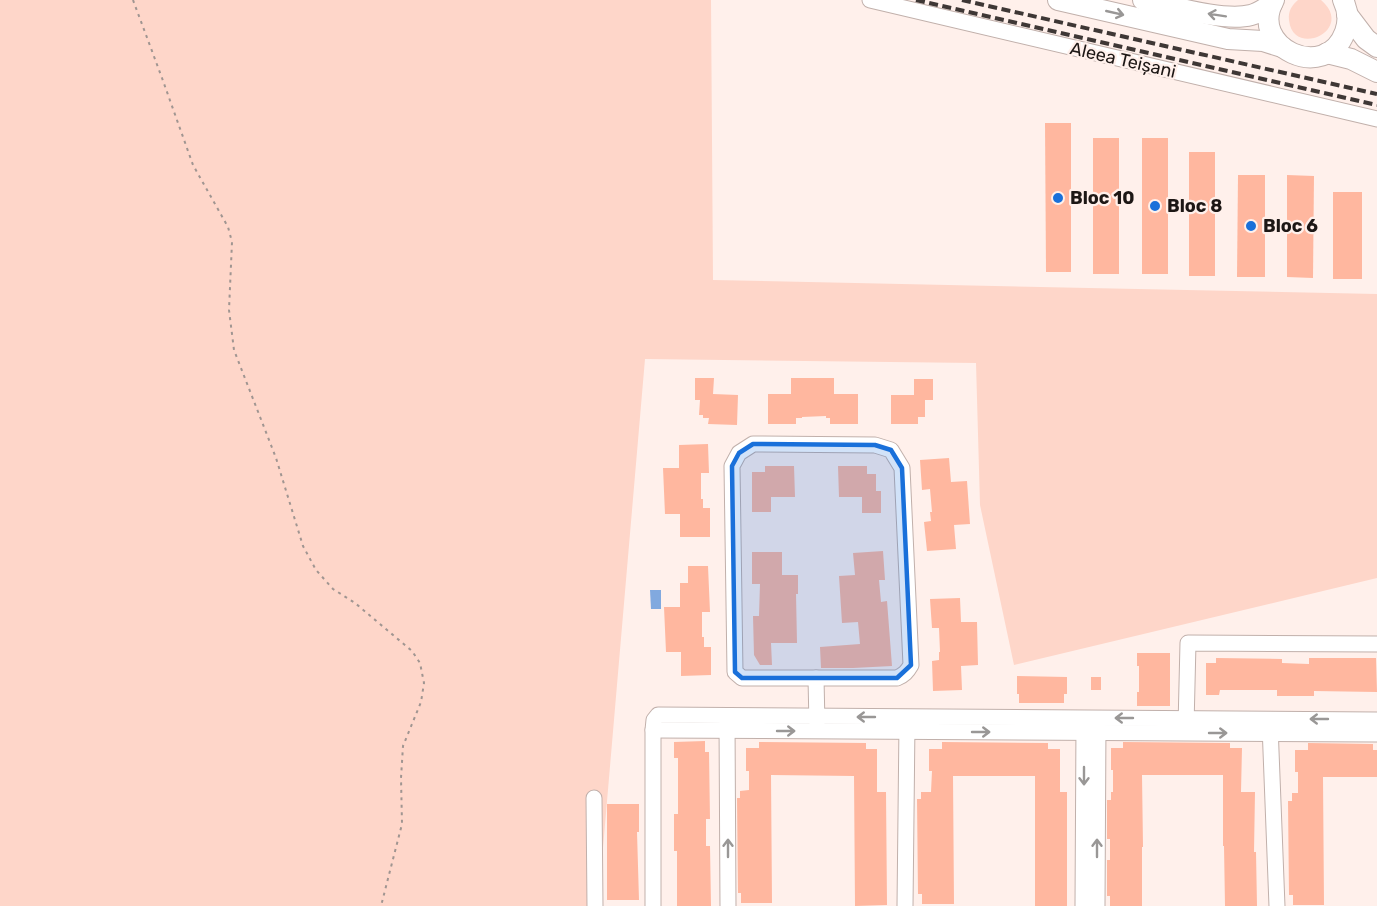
<svg xmlns="http://www.w3.org/2000/svg" width="1377" height="906" font-family="Rubik,sans-serif">
<rect width="100%" height="100%" fill="#fff0eb"/>
<!-- grass -->
<g fill="#fed6c9">
<polygon points="0,0 711,0 713,280 1377,294 1377,578 1014,665 980,505 976,363 645,359 598,906 0,906"/>
<path d="M1298,0H1321C1356,30 1293,59 1289,20C1288,11 1292,5 1298,0Z"/>
</g>
<!-- water -->
<polygon fill="#81a9df" points="650,590 661,590 661,609 651,609"/>
<!-- building -->
<g fill="#ffb79f">
<polygon points="1045,123 1071,123 1071,272 1046,272"/>
<rect x="1093" y="138" width="26" height="136"/>
<rect x="1142" y="138" width="26" height="136"/>
<rect x="1189" y="152" width="26" height="124"/>
<polygon points="1238,175 1265,175 1265,277 1237,277"/>
<polygon points="1287,175 1314,176 1313,278 1287,277"/>
<rect x="1333" y="192" width="29" height="87"/>
<polygon points="695,378 714,378 713,394 738,395 737,425 708,424 709,418 703,418 703,415 699,415 700,400 695,400"/>
<polygon points="791,378 834,378 834,394 858,394 858,424 830,424 830,418 826,418 826,416 802,417 802,418 796,418 796,424 768,424 768,394 791,394"/>
<polygon points="914,379 933,379 933,400 925,400 925,417 918,417 918,424 891,424 891,395 914,395"/>
<polygon points="708,444 709,473 701,473 701,499 703,499 703,508 710,508 710,537 680,537 680,514 665,514 663,468 679,468 679,445"/>
<polygon points="949,458 951,482 967,481 970,524 954,525 956,549 927,551 924,522 931,521 930,512 932,512 930,489 922,490 920,460"/>
<polygon points="765,466 794,466 795,497 771,497 771,512 752,512 752,472 765,472"/>
<polygon points="838,466 867,466 867,474 876,474 876,491 881,491 881,513 862,513 862,497 839,497"/>
<polygon points="883,551 885,580 879,580 881,602 887,601 892,666 853,668 821,668 820,647 860,644 858,622 842,623 839,576 855,575 853,553"/>
<polygon points="752,552 782,552 782,575 798,575 798,594 796,594 797,643 771,643 772,665 760,665 754,655 753,616 759,616 760,584 752,584"/>
<polygon points="688,566 708,566 710,612 702,612 702,637 704,637 704,647 711,647 711,675 681,676 681,652 666,652 664,607 680,607 680,583 688,583"/>
<polygon points="960,598 961,622 977,622 978,665 961,666 962,690 933,691 932,661 939,660 939,652 940,652 939,628 932,628 930,599"/>
<polygon points="1137,653 1170,653 1170,706 1137,706 1137,692 1139,692 1139,666 1137,666"/>
<polygon points="1216,658 1282,659 1282,663 1309,664 1309,658 1376,658 1377,692 1314,691 1314,696 1277,696 1277,690 1220,690 1219,695 1206,695 1206,663 1216,663"/>
<polygon points="1017,676 1067,677 1067,694 1064,694 1064,703 1019,703 1019,694 1017,694"/>
<rect x="1091" y="677" width="10" height="13"/>
<polygon points="705,741 705,752 709,752 710,819 706,819 706,846 710,846 711,906 677,906 677,851 674,851 674,814 678,814 678,758 674,758 674,742"/>
<polygon points="759,742 866,743 866,749 877,749 877,792 886,792 887,905 855,906 854,776 771,775 772,903 741,903 741,893 738,893 737,798 740,798 740,791 749,790 749,771 746,771 746,748 759,748"/>
<polygon points="942,742 1048,743 1048,749 1060,749 1060,792 1067,792 1067,906 1035,906 1035,776 953,776 954,904 922,904 922,894 918,894 917,799 921,799 921,792 931,792 932,771 929,771 929,749 942,749"/>
<polygon points="1123,742 1230,743 1230,748 1242,748 1241,792 1255,792 1254,852 1256,852 1257,906 1225,906 1224,846 1223,846 1223,775 1142,775 1143,847 1142,847 1142,906 1110,906 1110,896 1107,896 1107,860 1110,860 1110,839 1107,839 1107,800 1111,800 1111,792 1113,792 1113,770 1111,770 1111,748 1123,748"/>
<polygon points="1308,743 1373,744 1373,750 1377,750 1377,777 1323,777 1324,905 1293,905 1293,895 1289,895 1288,801 1292,801 1292,793 1298,793 1298,772 1295,772 1295,750 1308,750"/>
<polygon points="607,804 639,804 639,832 637,832 639,900 607,900"/>
</g>
<g fill="none" stroke-linecap="round" stroke-linejoin="round">
<defs>
<g id="minor">
<polyline points="870,0 1377,119"/>
<path d="M753,444L875,445L891,450L902,468L911,665C907,672 904,675 897,678H742L735,672L732,466L739,453Z"/>
<polyline points="816,678 817,725"/>
<polyline points="727,720 728,906"/>
<polyline points="1270,725 1277,906"/>
<polyline points="1186,726 1188,643 1377,644"/>
<polyline points="653,730 1377,734"/>
<polyline points="594,798 595,906"/>
<polyline points="653,906 653,730 654,720 658,715 1377,720"/>
<polyline points="905,906 907,723"/>
<polyline points="1083,906 1084,724"/>
<polyline points="1097,906 1098,723"/>
</g>
<g id="major">
<polyline points="1058,0 1228,39 1263,41 1282,47"/>
<path d="M1143,0C1171,6 1224,22 1251,15C1259,13 1265,8 1272,4"/>
<path d="M1274,0C1247,47 1326,84 1345,32C1349,21 1348,10 1343,0"/>
<polyline points="1347,14 1366,39 1377,47"/>
<polyline points="1327,53 1351,59 1377,72"/>
</g>
</defs>
<!-- minor casing -->
<use href="#minor" stroke="#c1b0ab" stroke-width="17"/>
<!-- major casing -->
<use href="#major" stroke="#c1b0ab" stroke-width="22"/>
<!-- path -->
<polyline stroke="#a09591" stroke-width="2" stroke-dasharray="3 4.5" stroke-linecap="butt" points="133,0 162,78 193,165 228,227 232,242 229,310 234,350 276,458 303,546 316,570 333,589 355,603 412,651 420,663 424,683 421,702 403,746 401,778 402,824 381,906"/>
<!-- minor -->
<use href="#minor" stroke="#fff" stroke-width="15"/>
<!-- major -->
<use href="#major" stroke="#fff" stroke-width="20"/>
<!-- rail -->
<g stroke="#3e3735" stroke-width="4" stroke-dasharray="9 4.5" stroke-linecap="butt">
<polyline points="916,0 1377,105"/>
<polyline points="962,0 1377,94"/>
</g>
</g>
<!-- one-way arrows -->
<defs><path id="oneway-shaft" d="M-6 0H5M1.5-3L5.5 0L1.5 3" fill="none" stroke-width="1.6" stroke-linecap="round" stroke-linejoin="round" transform="scale(1.5)"/></defs>
<g stroke="#999796">
<use href="#oneway-shaft" transform="translate(1115 13) rotate(13)"/>
<use href="#oneway-shaft" transform="translate(1217 15) rotate(-171)"/>
<use href="#oneway-shaft" transform="translate(866 717) rotate(-180)"/>
<use href="#oneway-shaft" transform="translate(1124 718) rotate(-180)"/>
<use href="#oneway-shaft" transform="translate(1319 719) rotate(-180)"/>
<use href="#oneway-shaft" transform="translate(786 731)"/>
<use href="#oneway-shaft" transform="translate(981 732)"/>
<use href="#oneway-shaft" transform="translate(1218 733)"/>
<use href="#oneway-shaft" transform="translate(1084 776) rotate(90)"/>
<use href="#oneway-shaft" transform="translate(728 848) rotate(-90)"/>
<use href="#oneway-shaft" transform="translate(1097 848) rotate(-90)"/>
</g>
<!-- marked area -->
<path fill="#1970da" fill-opacity="0.2" stroke="#1970da" stroke-width="4.5" stroke-linejoin="round" d="M753,444L875,445L891,450L902,468L911,665L897,678H742L735,672L732,466L739,453Z"/>
<!-- markers -->
<g fill="#1970da" stroke="#fff0eb" stroke-width="2">
<circle cx="1058" cy="198" r="6"/>
<circle cx="1155" cy="206" r="6"/>
<circle cx="1251" cy="226" r="6"/>
</g>
<g text-anchor="middle" stroke-width="4.5" stroke-linejoin="round" paint-order="stroke">
<!-- street labels -->
<g font-size="18" fill="#1d1715" stroke="#fff0eb">
<text transform="translate(1123 60) rotate(13)" y="6">Aleea Teișani</text>
</g>
<!-- poi labels -->
<g font-size="18" font-weight="bold" fill="#1d1715" stroke="#fff0eb" text-anchor="start">
<text x="1070" y="204">Bloc 10</text>
<text x="1167" y="212">Bloc 8</text>
<text x="1263" y="232">Bloc 6</text>
</g>
</g>
</svg>
